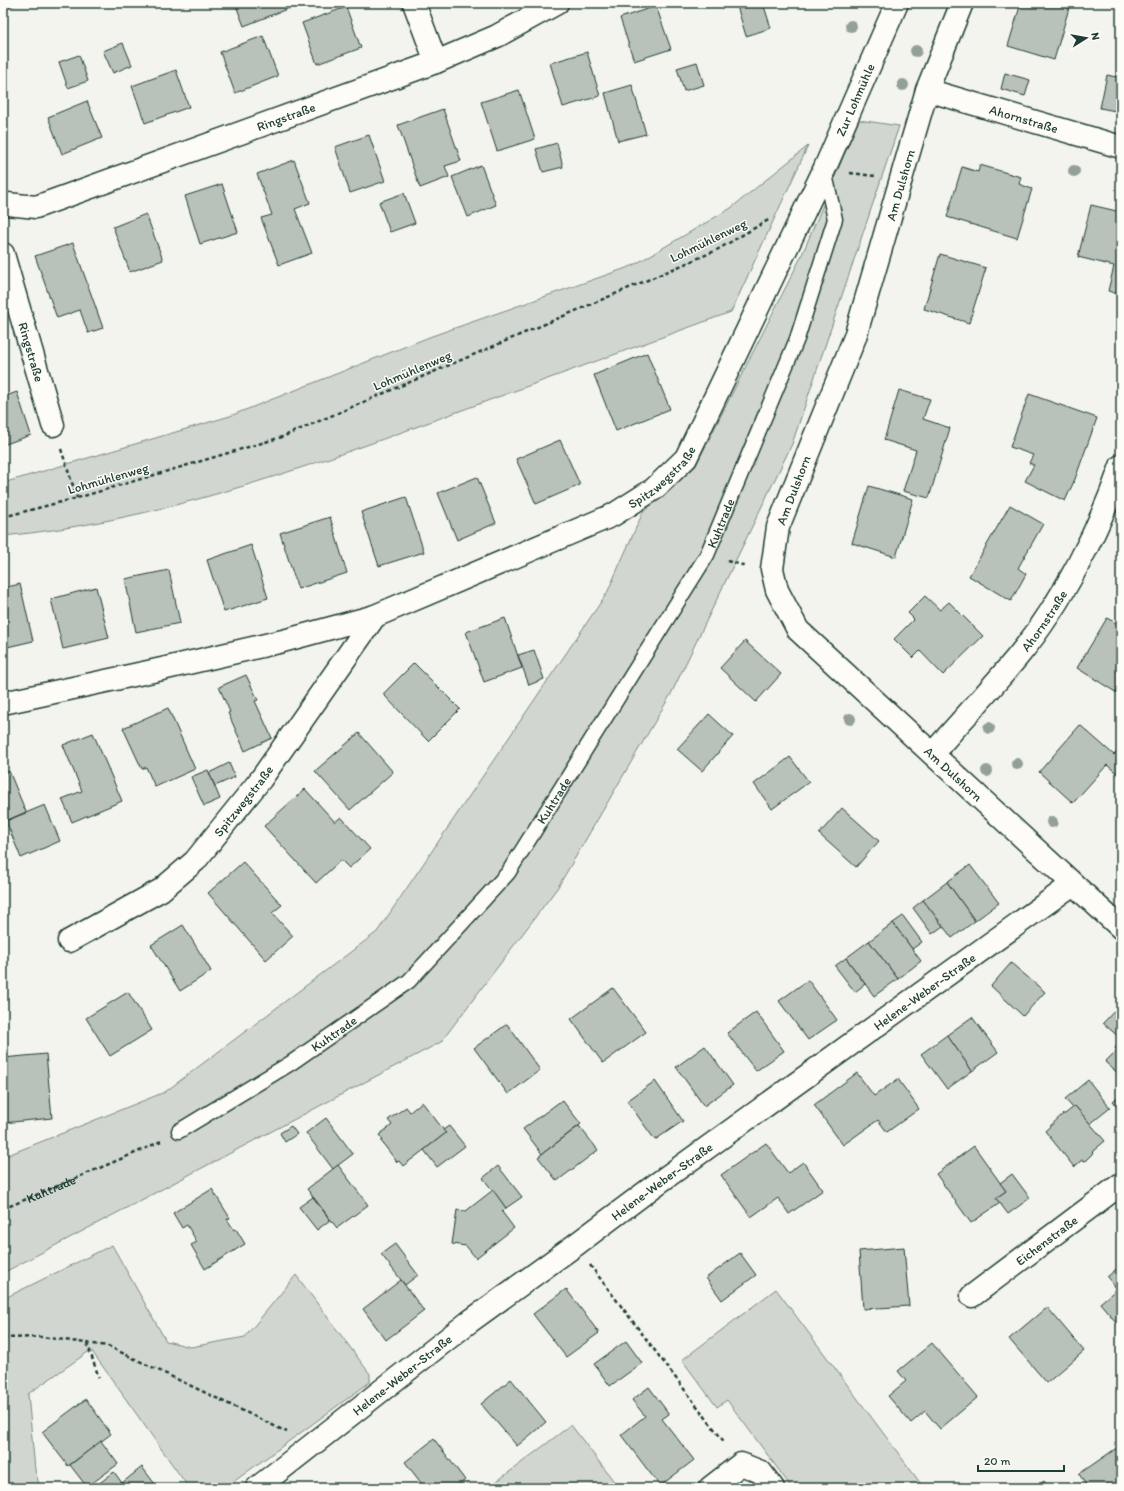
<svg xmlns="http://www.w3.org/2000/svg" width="1124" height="1491" font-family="Itim,sans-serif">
<rect width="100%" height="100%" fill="#f4f4ef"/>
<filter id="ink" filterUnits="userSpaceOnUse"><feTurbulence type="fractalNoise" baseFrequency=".025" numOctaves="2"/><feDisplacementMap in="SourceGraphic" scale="8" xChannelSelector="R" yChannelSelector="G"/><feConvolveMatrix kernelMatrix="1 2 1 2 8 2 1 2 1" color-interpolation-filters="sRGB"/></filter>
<g filter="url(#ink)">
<!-- green -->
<g fill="#d1d6d1" stroke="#788a82">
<polygon points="859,120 899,126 792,444 671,694 558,887 441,1042 3,1273 3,1157 165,1092 377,932 607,593 643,512 695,467 801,257"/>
<path d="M808,146L731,312C632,348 534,384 435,420C295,472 152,522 3,536V483L230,416L432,336L632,266L731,208Z"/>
<polygon points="112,1245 166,1341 191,1347 245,1337 296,1275 370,1374 370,1382 225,1488 189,1488 91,1350 28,1394 35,1470 40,1488 3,1488 3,1299"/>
<polygon points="776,1289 924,1488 792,1488 727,1400 717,1407 682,1360"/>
<polygon points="571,1425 619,1488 501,1488 496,1482"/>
</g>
<!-- building -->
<g fill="#b9c1bb" stroke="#1f3d34">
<polygon points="3,3 20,3 3,9"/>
<polygon points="235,3 302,3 244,26"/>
<polygon points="747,3 763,3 771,28 746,36 737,6"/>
<polygon points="1021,3 1054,3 1069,8 1054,60 1008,46"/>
<polygon points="656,6 671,49 634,61 620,18"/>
<polygon points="346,7 361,48 317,64 302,23"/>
<polygon points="263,36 278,76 235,93 220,52"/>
<polygon points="123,43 132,65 113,73 103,51"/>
<polygon points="587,52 600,96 563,107 550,63"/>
<polygon points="1121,54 1121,112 1100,108 1107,75 1116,77"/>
<polygon points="79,55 88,81 68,88 59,62"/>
<polygon points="697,62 704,85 684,91 677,68"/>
<polygon points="176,70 189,107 145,123 132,86"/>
<polygon points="1005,73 1030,80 1025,96 1001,89"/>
<polygon points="632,85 646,134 618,141 605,93"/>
<polygon points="519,90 535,139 497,151 481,102"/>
<polygon points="87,101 102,138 62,154 48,117"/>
<polygon points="443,109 461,161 445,166 449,177 420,188 398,125"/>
<polygon points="369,135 385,181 350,193 335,147"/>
<polygon points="557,143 563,167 543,172 536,149"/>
<polygon points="294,160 310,203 295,209 312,253 279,265 261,218 272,215 257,174"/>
<polygon points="481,165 496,205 468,217 452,177"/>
<polygon points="980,165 1021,177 1019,184 1032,189 1017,238 947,217 962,167 978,172"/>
<polygon points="222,184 238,232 200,244 185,196"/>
<polygon points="404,193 415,223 390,232 379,202"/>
<polygon points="1091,205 1121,212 1121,295 1108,291 1114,266 1078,257"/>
<polygon points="146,214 163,260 130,272 113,227"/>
<polygon points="73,243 103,328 88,333 80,310 57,318 35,256"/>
<polygon points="940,254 986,268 969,323 924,309"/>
<polygon points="647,353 670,409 616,431 594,375"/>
<polygon points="899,390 930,399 923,419 950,428 929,498 903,491 916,450 884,440"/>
<polygon points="17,392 31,435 3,445 3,397"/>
<polygon points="1029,394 1097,418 1075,479 1065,501 1025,481 1034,465 1029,463 1033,455 1010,447"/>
<polygon points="560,440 580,485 536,504 516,459"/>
<polygon points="477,477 496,523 457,540 438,493"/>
<polygon points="869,486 913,499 896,557 852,543"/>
<polygon points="406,497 424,552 379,566 361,512"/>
<polygon points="1010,505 1043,524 1018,568 1026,574 1011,601 969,576"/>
<polygon points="330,517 347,573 298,589 280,533"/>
<polygon points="251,545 268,598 224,612 207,560"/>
<polygon points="169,570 180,623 136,632 125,579"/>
<polygon points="20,584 33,641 3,648 3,588"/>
<polygon points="96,587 109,638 63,649 51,599"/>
<polygon points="925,596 940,610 949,602 983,636 943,675 920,651 913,658 894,639 914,619 908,613"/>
<polygon points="505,618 522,668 484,682 466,632"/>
<polygon points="1107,618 1121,626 1121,687 1117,693 1077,668"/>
<polygon points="745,641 781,674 756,702 720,668"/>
<polygon points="534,650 544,679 529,685 518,655"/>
<polygon points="414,663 460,709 428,741 383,694"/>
<polygon points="246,675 258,700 255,701 272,738 245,751 228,713 230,712 219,687"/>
<polygon points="168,708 195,769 155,787 146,767 142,769 123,728"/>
<polygon points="709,714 733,736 702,771 677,749"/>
<polygon points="1080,725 1114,755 1121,747 1121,775 1120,776 1107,765 1073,803 1039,772"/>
<polygon points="93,733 122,801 72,822 62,799 82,791 63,745"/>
<polygon points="359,733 393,772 350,810 315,771"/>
<polygon points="790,757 809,782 772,809 754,784"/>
<polygon points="229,763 235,777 215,786 209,773"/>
<polygon points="208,770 220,799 204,806 191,777"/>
<polygon points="9,771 26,812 3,822 3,774"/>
<polygon points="305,789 335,822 341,817 370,849 349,868 341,860 316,883 264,826"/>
<polygon points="45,805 60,841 21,858 6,821"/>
<polygon points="842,808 879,841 856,867 819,834"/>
<polygon points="243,862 282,905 272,913 293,936 266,960 208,893"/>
<polygon points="970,865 999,903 975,921 947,882"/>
<polygon points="947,882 975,921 952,938 923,900"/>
<polygon points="923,900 943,926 932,934 913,908"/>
<polygon points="903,916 922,942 912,949 893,923"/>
<polygon points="893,923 921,961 898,979 869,941"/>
<polygon points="183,925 211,971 180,991 151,945"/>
<polygon points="869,941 898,979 874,996 846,958"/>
<polygon points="846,958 865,984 855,992 835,966"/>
<polygon points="1011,963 1045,992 1023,1016 991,986"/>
<polygon points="808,980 837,1020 808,1040 779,1001"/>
<polygon points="613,988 646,1032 603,1063 571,1019"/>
<polygon points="128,992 152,1030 110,1056 86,1018"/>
<polygon points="1121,1004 1121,1039 1103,1023"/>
<polygon points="756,1012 784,1051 756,1071 727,1033"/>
<polygon points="972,1017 998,1052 972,1071 947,1035"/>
<polygon points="507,1024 540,1070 508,1094 474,1048"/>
<polygon points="947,1035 972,1071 947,1089 921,1054"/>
<polygon points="1121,1041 1121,1076 1105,1062 1117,1050 1115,1048"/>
<polygon points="705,1046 733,1085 704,1106 676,1067"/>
<polygon points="46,1054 52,1118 3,1123 3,1058"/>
<polygon points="857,1073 874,1096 898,1079 919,1109 887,1132 878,1120 843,1145 814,1105"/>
<polygon points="1088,1080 1110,1108 1090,1124 1075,1106 1073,1108 1065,1099"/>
<polygon points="655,1081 683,1121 655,1140 627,1101"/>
<polygon points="1121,1094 1121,1111 1113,1101"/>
<polygon points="562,1100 581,1124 542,1154 523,1129"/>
<polygon points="422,1102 446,1133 403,1166 399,1161 397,1162 381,1141 383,1140 379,1135 392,1125 388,1120 406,1107 410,1112"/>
<polygon points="1075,1106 1105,1141 1093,1151 1092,1154 1085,1161 1082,1160 1074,1167 1045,1131 1063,1114 1065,1114"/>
<polygon points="326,1118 353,1154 333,1169 306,1133"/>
<polygon points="291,1126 297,1134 285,1142 280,1133"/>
<polygon points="449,1126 465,1146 437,1167 424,1150 446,1133 443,1130"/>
<polygon points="579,1126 598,1150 557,1181 538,1157"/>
<polygon points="766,1143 788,1173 803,1162 823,1190 789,1214 778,1198 751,1217 721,1175"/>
<polygon points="974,1146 1006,1191 996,1198 1000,1203 971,1223 936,1174"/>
<polygon points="338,1165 368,1205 337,1228 307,1189"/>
<polygon points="498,1166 522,1197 506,1208 483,1178"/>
<polygon points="1012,1174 1030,1198 1008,1214 996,1198 1006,1191 1000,1183"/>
<polygon points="212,1189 230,1218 227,1219 234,1230 236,1229 245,1244 205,1269 191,1245 197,1242 187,1225 182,1228 173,1213"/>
<polygon points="493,1190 506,1208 502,1212 514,1228 476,1258 466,1246 452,1244 457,1210 466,1211"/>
<polygon points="313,1197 330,1220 317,1230 299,1207"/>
<polygon points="395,1244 418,1275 405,1285 381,1254"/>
<polygon points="904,1247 909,1306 863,1309 859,1251"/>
<polygon points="740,1253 756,1275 722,1300 706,1278"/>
<polygon points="1121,1265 1121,1328 1100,1303 1117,1289 1107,1277"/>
<polygon points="401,1280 424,1311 386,1340 363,1309"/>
<polygon points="566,1289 599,1333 566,1357 533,1314"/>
<polygon points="1047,1307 1084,1351 1047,1383 1009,1339"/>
<polygon points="626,1341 642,1363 610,1386 594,1364"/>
<polygon points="932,1343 978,1397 940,1429 925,1411 911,1423 888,1396 906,1381 898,1371"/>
<polygon points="511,1379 546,1422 517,1446 481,1404"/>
<polygon points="649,1387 669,1414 662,1419 694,1460 660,1486 621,1435 645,1416 632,1400"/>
<polygon points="86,1399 111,1434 68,1466 42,1432"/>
<polygon points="434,1439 465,1480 455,1488 425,1488 405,1462"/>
<polygon points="101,1441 118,1464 87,1487 70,1465"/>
<polygon points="1121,1445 1121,1488 1088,1488 1079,1474"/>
<polygon points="142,1467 158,1488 115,1488 122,1483"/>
<polygon points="114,1472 122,1483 115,1488 93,1488"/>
<polygon points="1044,1481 1049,1488 1034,1488"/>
</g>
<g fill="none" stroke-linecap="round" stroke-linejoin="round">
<defs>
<g id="lane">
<path id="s2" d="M179,1131L291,1063L409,981L508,873L707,555L797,339L835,219L824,170"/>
</g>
<g id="street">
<polyline points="414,3 436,62"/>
<path id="s3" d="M962,3L927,90L855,337L778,527L772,569L777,590L798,630L1121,928"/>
<path id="s4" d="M927,90L1121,147"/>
<path id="s5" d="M7,204L36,207L436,62L497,36L557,3"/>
<path id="s6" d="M3,254L53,425"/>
<path id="s7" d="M3,703L162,669L283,641L375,616L613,515L654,489L686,458L824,170L897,3"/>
<path id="s8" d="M933,753C961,721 991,689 1019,655C1062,603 1099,530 1121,466"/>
<path id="s9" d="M69,941L161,890L195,861L261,779L375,616"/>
<path id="s10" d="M972,1296L1121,1184"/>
<path id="s11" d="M257,1488L469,1322L574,1246L654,1186L1073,884"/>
<polyline points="710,1488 741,1464 761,1472 773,1488"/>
</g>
</defs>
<!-- lane casing -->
<use href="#lane" stroke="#1f3d34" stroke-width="17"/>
<!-- street casing -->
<use href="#street" stroke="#1f3d34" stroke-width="25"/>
<!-- path -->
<g stroke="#1f3d34" stroke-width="2.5" stroke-dasharray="4 3" stroke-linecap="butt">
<polyline points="850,173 875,176"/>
<polyline points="61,449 77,498"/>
<polyline points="3,517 77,498 282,437 715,251 770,219"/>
<polyline points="727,561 746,566"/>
<path id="s1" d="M3,1209L142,1150L161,1141"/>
<polyline points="590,1265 725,1443"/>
<polyline points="3,1338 42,1337 108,1346 287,1432"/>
<polyline points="87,1343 99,1378"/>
</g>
<!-- lane -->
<use href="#lane" stroke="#fdfcf7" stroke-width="14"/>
<!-- street -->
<use href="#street" stroke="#fdfcf7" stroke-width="22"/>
</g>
<!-- trees -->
<g fill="#93a099">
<circle cx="851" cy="26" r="6"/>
<circle cx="916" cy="51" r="6"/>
<circle cx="903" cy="85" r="6"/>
<circle cx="1074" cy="171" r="6"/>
<circle cx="850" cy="719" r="6"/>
<circle cx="989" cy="728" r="6"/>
<circle cx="1017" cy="764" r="6"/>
<circle cx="987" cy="771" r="6"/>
<circle cx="1052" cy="822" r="6"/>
</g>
</g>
<g text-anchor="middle" stroke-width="3" stroke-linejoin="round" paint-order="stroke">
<!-- street labels -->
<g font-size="13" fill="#1f3d34" stroke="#fdfcf7">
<text dy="5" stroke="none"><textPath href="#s7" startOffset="1130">Zur Lohmühle</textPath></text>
<text dy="5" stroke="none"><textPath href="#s5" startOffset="295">Ringstraße</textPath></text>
<text dy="5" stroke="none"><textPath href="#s4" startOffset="101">Ahornstraße</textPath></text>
<text transform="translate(900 185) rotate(-74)" y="5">Am Dulshorn</text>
<text transform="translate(708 240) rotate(-26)" y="5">Lohmühlenweg</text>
<text dy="5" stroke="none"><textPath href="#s6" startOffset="102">Ringstraße</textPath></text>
<text transform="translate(412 370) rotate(-23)" y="5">Lohmühlenweg</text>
<text dy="5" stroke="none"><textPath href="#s7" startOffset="703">Spitzwegstraße</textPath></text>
<text transform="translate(108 478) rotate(-16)" y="5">Lohmühlenweg</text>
<text transform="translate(793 490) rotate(-69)" y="5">Am Dulshorn</text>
<text dy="5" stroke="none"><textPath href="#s2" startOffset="831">Kuhtrade</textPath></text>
<text dy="5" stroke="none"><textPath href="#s8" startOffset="173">Ahornstraße</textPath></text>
<text dy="5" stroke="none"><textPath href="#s3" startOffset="877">Am Dulshorn</textPath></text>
<text dy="5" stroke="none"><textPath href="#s9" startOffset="227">Spitzwegstraße</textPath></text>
<text dy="5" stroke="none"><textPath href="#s2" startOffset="507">Kuhtrade</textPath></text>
<text dy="5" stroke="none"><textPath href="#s11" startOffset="832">Helene-Weber-Straße</textPath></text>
<text dy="5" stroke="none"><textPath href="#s2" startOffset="183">Kuhtrade</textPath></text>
<text dy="5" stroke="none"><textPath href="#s11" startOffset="508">Helene-Weber-Straße</textPath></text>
<text dy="5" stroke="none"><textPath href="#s1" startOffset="52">Kuhtrade</textPath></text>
<text dy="5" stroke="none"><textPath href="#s10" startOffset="93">Eichenstraße</textPath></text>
<text dy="5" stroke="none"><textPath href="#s11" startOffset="184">Helene-Weber-Straße</textPath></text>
</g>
</g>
<!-- margin -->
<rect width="1124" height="1491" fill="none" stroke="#fdfcf7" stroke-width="16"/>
<rect x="8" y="8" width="1108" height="1475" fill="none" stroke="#1f3d34" stroke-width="1.5" filter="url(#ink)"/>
<!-- north arrow -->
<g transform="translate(1086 38) rotate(79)" stroke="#fdfcf7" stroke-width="3" paint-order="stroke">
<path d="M0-3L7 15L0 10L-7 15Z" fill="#1f3d34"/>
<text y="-6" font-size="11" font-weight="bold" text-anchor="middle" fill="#1f3d34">N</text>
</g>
<!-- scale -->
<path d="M978 1465v6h86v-6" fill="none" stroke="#1f3d34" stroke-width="2"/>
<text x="984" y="1465" font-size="12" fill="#1f3d34" stroke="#fdfcf7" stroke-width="3" paint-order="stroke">20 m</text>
</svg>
